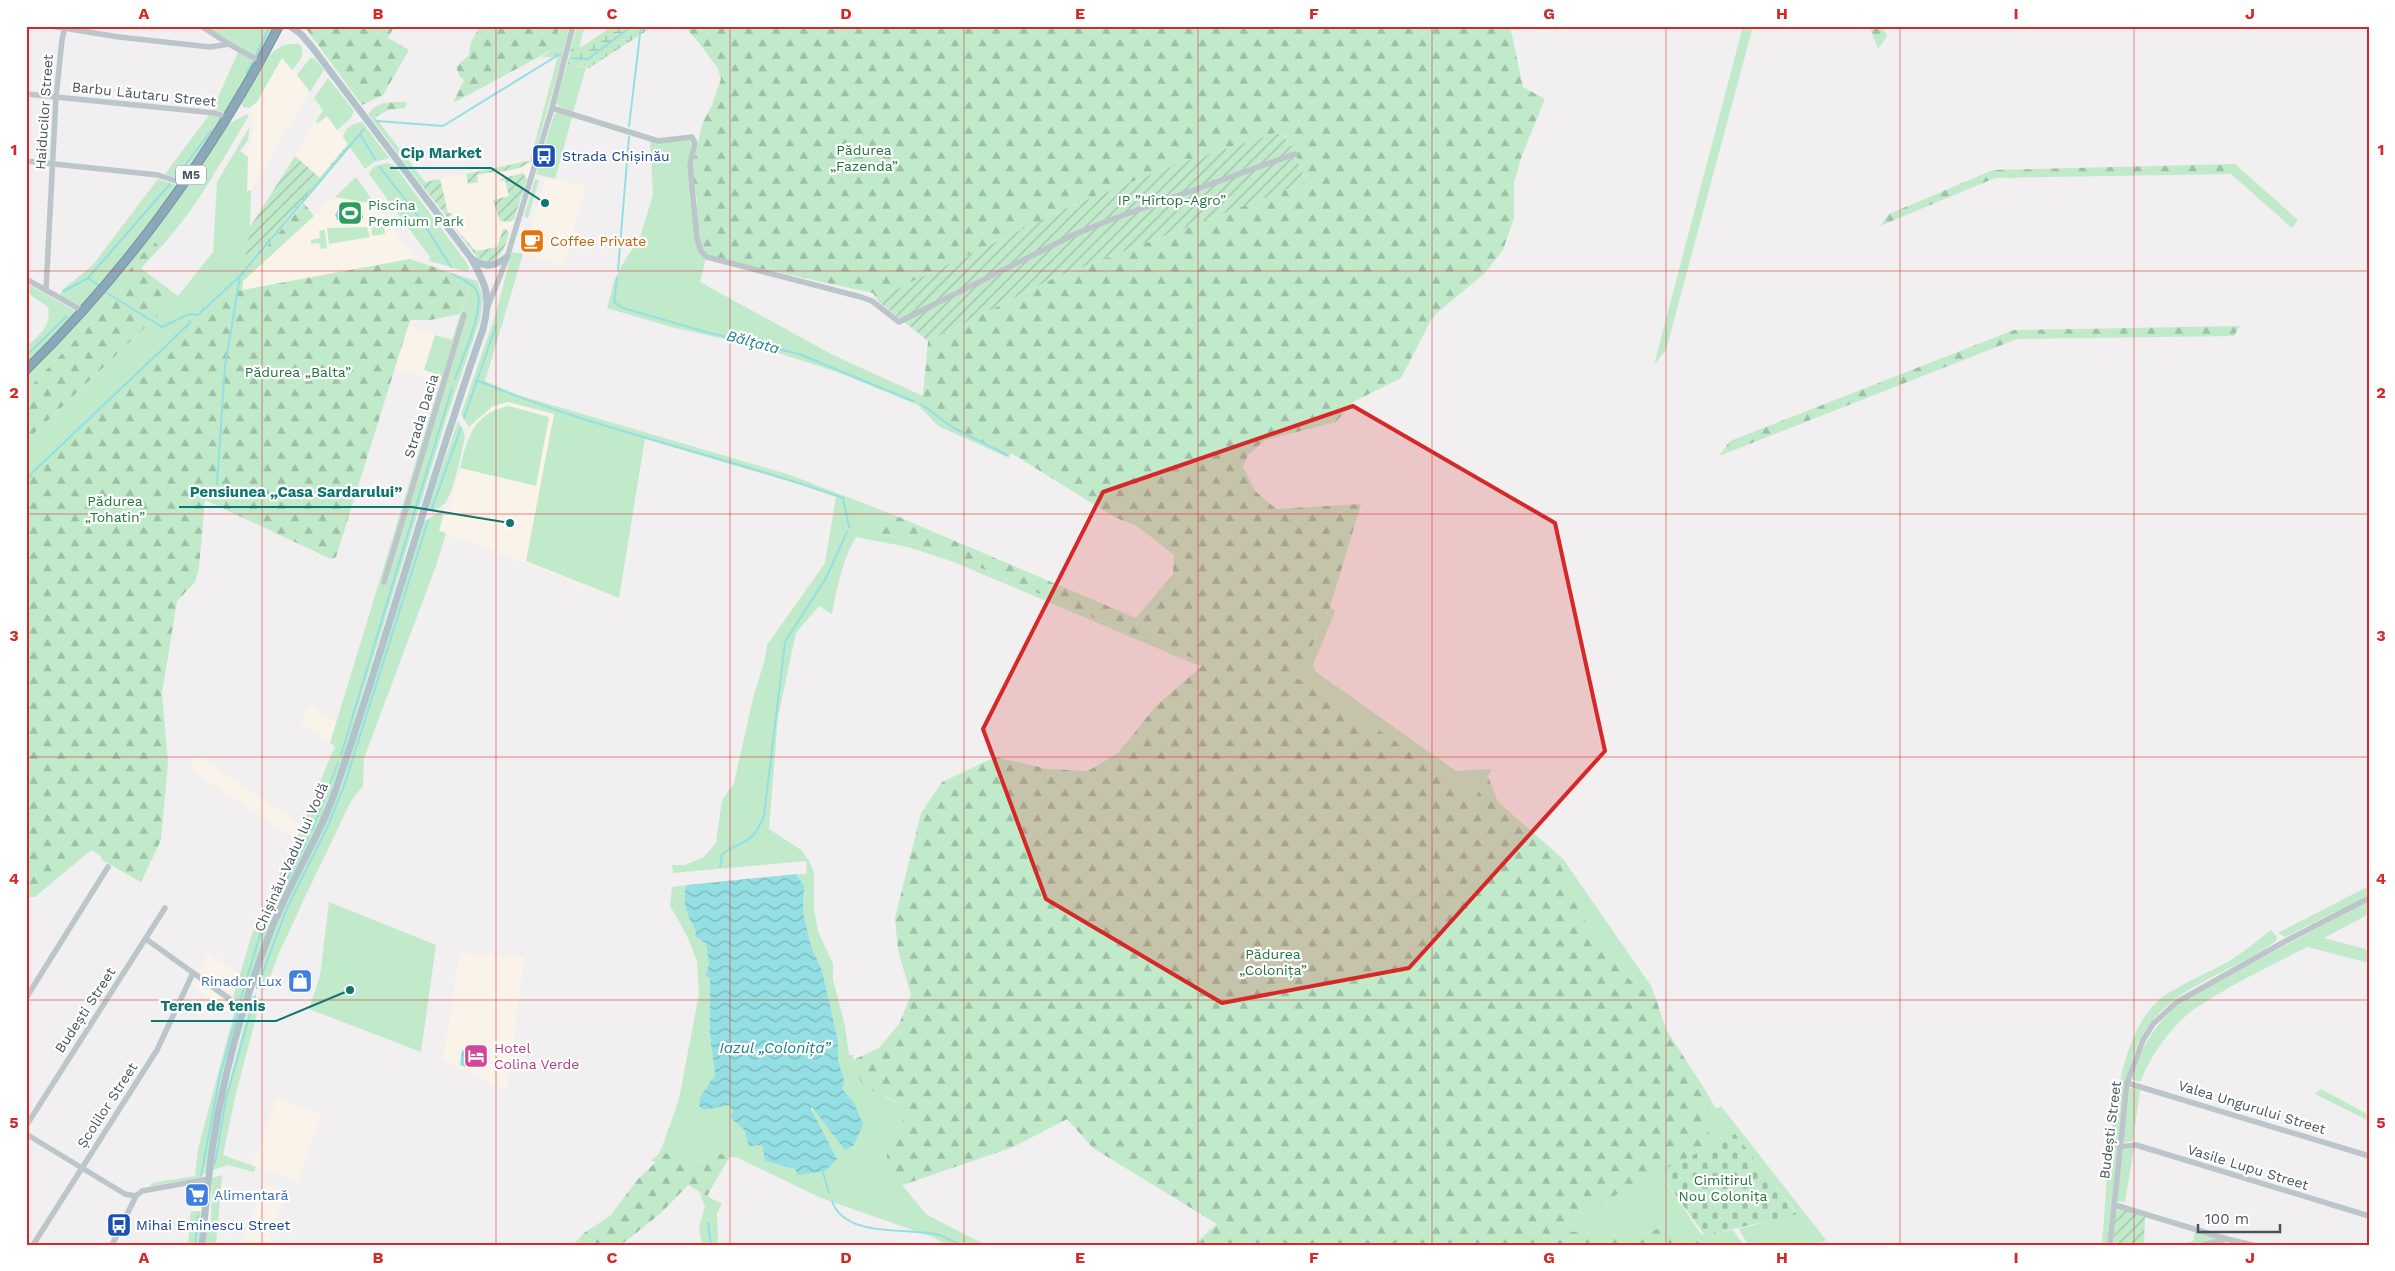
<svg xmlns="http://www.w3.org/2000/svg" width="2395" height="1271" font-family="'Work Sans',sans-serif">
<defs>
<pattern id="forest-firs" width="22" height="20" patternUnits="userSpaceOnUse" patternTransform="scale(1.25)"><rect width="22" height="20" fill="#c1eacb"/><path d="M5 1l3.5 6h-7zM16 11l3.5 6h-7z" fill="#9fc0a8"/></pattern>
<pattern id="wetland-marsh" width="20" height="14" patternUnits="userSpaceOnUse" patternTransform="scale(1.25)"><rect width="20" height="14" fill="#c1eacb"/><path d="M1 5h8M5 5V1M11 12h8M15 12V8" fill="none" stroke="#9fc0a8"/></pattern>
<pattern id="cemetery-stones" width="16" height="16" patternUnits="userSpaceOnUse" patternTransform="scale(1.25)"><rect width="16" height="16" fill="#c1eacb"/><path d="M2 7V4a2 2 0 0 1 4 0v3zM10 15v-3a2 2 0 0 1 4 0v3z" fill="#9fc0a8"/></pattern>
<pattern id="garden-furrows" width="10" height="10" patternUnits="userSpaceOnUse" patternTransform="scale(1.25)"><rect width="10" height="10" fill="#c1eacb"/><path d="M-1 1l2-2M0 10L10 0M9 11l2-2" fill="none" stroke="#9fc0a8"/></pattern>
<pattern id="water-waves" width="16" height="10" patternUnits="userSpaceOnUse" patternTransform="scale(1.25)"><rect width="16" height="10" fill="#93dfe3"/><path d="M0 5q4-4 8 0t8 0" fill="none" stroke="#7ab7bb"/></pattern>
</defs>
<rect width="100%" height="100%" fill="#f1efef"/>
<!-- commercial -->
<g fill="#faf3e9">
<polygon points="282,57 310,92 251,190 247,191 248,158 244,155 251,143 254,121 249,108 257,102"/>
<polygon points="323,110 348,144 244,268 250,227"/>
<polygon points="533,160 503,252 499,258 477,257 420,183"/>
<polygon points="356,177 412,255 410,259 242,290 242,282"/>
<polygon points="546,177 586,186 564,266 523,254"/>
<polygon points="409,326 452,341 440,382 394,368"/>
<polygon points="481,393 645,439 619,598 439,531 443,516 441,512 450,507 470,431 469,427 472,424"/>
<polygon points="310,705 338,723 330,743 301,724"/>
<polygon points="197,756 302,826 296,839 190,770"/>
<polygon points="208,953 241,975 234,994 230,994 200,974 199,971"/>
<polygon points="460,953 524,957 507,1092 482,1080 479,1076 475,1076 443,1060"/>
<polygon points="197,980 235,1007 233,1015 191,986 193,981"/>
<polygon points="277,1098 322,1115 298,1182 253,1165"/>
<polygon points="194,1184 203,1187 201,1211 191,1211"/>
<polygon points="264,1184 286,1192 267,1245 242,1245"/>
</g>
<!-- green -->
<g fill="#c1eacb">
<polygon points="208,26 274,26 260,59 207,28"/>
<polygon points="559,26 570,26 563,51 554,49"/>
<polygon points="577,26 585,26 579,47 572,44"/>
<polygon points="1743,26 1753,26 1666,350 1654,365"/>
<path d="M290,44H299C307,53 299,62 292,70L282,58L257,102L249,108L243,107L242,103C253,83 265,47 290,44Z"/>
<polygon points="238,52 257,63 228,114 213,109"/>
<polygon points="310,58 314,58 324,70 310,92 297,75"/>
<polygon points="562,58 533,160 530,161 557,59"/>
<polygon points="567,64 586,68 573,112 560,107 556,102"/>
<polygon points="328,78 354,111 351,118 337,130 327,116 317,124 316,122 323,110 314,98"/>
<polygon points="371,111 375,117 425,182 420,183 368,114"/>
<polygon points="557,112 572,117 555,179 536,174 554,115"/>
<polygon points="210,114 225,119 183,181 165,174"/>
<path d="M247,114L249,115C222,161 196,209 160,248L153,240L127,273L124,287L106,308L26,391V374C103,298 168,216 227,125Z"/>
<path d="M362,122L389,158L374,162L365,169L343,137C345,128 353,123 362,122Z"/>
<polygon points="250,126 248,140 240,151 248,157 247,191 251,190 250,227 242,290 213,299 26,471 26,441 178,296 213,252 217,182"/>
<polygon points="689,139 692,141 690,189 706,258 700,282 833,355 923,396 1011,453 1009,458 938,426 918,405 837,372 760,347 671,327 607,308 614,281 622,265 640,237 653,195 650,142 658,143"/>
<polygon points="387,163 394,165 466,262 469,267 468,272 429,261 430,257 369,174 373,167"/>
<polygon points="356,177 375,204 335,197"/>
<polygon points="158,179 179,186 150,226 83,307 60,295 62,290 92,266"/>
<polygon points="535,179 539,180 528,218 524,217"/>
<polygon points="384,226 385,234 372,236 371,227"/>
<polygon points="367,227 370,237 329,244 327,228"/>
<polygon points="325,230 327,248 321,249 319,243 311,244 311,240 320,238 319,231"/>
<path d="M512,252L523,254L485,381L518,395L790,475L889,513L867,529L956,557L1124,631L1203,662L1202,666L1197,665L954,562L908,547L856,537C842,561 837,587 832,614L819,606L796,633L778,717L769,829L801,850L809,861L814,872V909L818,931L833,964V980L845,1026L849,1055H853V1060C863,1071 872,1085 883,1095C892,1103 903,1102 906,1116L887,1153L888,1168L927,1215L986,1245H947L933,1237L821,1198L738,1158L720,1154L707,1162L665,1153L655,1162L651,1160L658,1155L662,1147L679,1099L699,994L697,961L687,936L670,906L672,887L687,885C680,900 688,917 696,931L695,936L706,944L709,963L706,975L710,979V1036L715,1075L700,1097L705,1110L729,1104L733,1110L730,1117L744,1130L749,1146L762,1145L765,1161L795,1169L813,1107L853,1101L843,1090L844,1080L838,1060V1041L822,970L811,946L803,912L804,886L796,874H807L806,861L673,873L672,865H685L704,857L716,843L722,800L734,783L753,698L765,659L767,645L825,563L836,497L798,484L645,439L619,598L526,561L554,414L508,402L493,406L469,427L461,414L496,313Z"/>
<polygon points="446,271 477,281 483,297 480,320 448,413 339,771 326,809 272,917 243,1001 234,999 234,994 252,934 302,826 335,746 330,743 442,376 424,370 435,335 452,340 469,288"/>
<path d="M26,283L77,312L26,363V347C39,335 52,326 48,307L26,292Z"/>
<path d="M509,406L549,417L536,486L460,468C468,437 473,413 509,406Z"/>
<path d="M458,421L464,432L465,438C460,454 455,492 444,504C441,507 437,508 434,510L428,508Z"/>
<polygon points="441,512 443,516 439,531 446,533 437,563 364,758 363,786 351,801 306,895 279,953 265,990 254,986 280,915 316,843 340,790 424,521"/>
<polygon points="1330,607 1335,611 1313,665 1316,672 1456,771 1492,769 1476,797 1442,771 1297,678"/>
<polygon points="1563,859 1651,986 1656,999 1630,980 1591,935 1557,860"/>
<polygon points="2369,886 2369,895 2285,937 2278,933"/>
<path d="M2369,900V914L2324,938L2369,950V963L2307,947C2276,963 2244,978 2213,997C2205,1003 2195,1007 2188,1014C2166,1033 2151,1056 2140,1082L2131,1079C2144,1042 2155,1023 2186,999Z"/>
<polygon points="329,902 436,945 421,1052 309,1009 320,976"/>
<path d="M2271,930L2277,937L2276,941C2237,970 2183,983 2152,1021C2137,1038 2131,1063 2125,1084L2108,1245H2102C2109,1179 2107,1037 2164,996C2185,982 2210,972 2231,960C2245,951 2258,940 2271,930Z"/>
<polygon points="252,996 261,999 237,1089 223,1155 256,1167 254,1172 228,1165 213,1170 224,1100"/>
<polygon points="236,1006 240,1011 221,1079 205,1173 198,1178 151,1186 151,1183 195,1176 198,1149"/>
<polygon points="2130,1088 2140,1090 2133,1141 2122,1143"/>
<polygon points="2321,1089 2369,1115 2369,1121 2315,1094"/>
<path d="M1707,1093L1716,1109L1721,1106L1826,1240L1819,1245H1748L1739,1229L1797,1213L1735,1135L1714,1145C1705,1126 1704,1114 1707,1093Z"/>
<polygon points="2134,1148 2125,1202 2117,1201 2122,1150"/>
<polygon points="1659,1172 1701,1234 1705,1236 1733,1230 1742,1243 1718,1245 1700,1243 1671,1229 1661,1228 1639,1234 1602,1235 1566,1232 1565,1221"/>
<polygon points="222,1175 216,1245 205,1245 207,1230 211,1220 212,1178"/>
<polygon points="699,1192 722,1204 717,1213 718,1245 702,1245 699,1227 705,1207"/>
<polygon points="191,1211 201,1211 198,1245 188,1245"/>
<polygon points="2195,1231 2218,1239 2192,1245 2174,1245 2193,1241"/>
</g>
<!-- forest -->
<g fill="url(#forest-firs)">
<polygon points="304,26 390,26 393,29 388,38 409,50 383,95 362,105"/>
<polygon points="480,26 559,26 554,49 453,103 464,80 460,77 456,67 469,55 471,42"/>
<path d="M684,26H1510L1523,87L1545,99L1522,155L1514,183V218L1503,250L1484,274L1438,312L1431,320L1401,378L1353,402L1336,422L1265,440L1248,455L1243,467L1255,491L1276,509L1361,504L1330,607L1297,678L1442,771L1476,797L1488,776L1498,802L1563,859L1558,860L1591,934L1630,980L1656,999L1666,1029L1707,1093C1704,1114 1705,1126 1714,1145L1565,1221L1566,1231L1602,1235L1639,1234L1661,1228L1671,1229L1700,1243L1718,1245H1193L1217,1224L1093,1148L1067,1119L1013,1147L900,1186L887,1168V1153L905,1116C902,1096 874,1097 862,1083C857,1077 856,1067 853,1060L879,1048L899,1024L911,995L898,950L895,918L921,813L942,782L995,757L1048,769L1088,771L1118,753L1157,705L1202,666L1203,662L1124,631L956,557L866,529L889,513L1136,618L1173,574L1174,555L1137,526L1114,517L1011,453L938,423L922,405L928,341L1056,277L1306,182L1293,148L1284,135L1276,133L1181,163L1073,205L882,296L879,302L873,293L740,264L711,256L702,249L698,238L697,200L692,171L702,124L712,105L721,79L718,69L700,44Z"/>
<polygon points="1869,26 1882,26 1887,36 1878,49"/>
<path d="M407,102L405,108L389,110L375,117L371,111C380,100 394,103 407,102Z"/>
<polygon points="2235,164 2298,220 2292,228 2231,174 1995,178 1880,226 1889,214 1993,170"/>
<polygon points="304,203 314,216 242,282 243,275"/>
<polygon points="153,240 160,248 141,268 178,296 26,441 26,391 106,308 124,287 127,273"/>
<polygon points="410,259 446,271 469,288 460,314 430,320 410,320 336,557 331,559 205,500 199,568 195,582 177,601 162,693 168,762 161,840 141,882 102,860 100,855 91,850 35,897 26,897 26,471 213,298 242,290"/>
<polygon points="2240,326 2234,336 2017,339 1719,456 1730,441 2014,330"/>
<polygon points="665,1153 706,1162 720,1154 730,1156 707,1196 688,1185 661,1213 621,1245 573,1245 584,1233 610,1216 639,1178"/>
</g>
<!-- wetland -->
<g fill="url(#wetland-marsh)">
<polygon points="612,26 654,26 589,68 567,64 572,44 582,47"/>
<polygon points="554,49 563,51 562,58 542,57"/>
<polygon points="348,144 350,147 243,275 244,268"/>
</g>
<!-- cemetery -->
<polygon fill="url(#cemetery-stones)" points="1735,1134 1797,1214 1705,1236 1659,1172"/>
<!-- garden -->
<g fill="url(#garden-furrows)">
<polygon points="1276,133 1283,135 1293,148 1306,182 1056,277 928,341 879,302 882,296 1073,205 1181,163"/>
<polygon points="295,156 320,178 244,268 250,227"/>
<path d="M533,160C517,174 496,170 477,175L478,182L468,184L466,174Z"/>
<polygon points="523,173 527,179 514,219 510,222 500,221 493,200 509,196 505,180 501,181 500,179"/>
<polygon points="440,179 448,213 452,213 452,216 447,217 420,183"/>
<path d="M453,226L476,251L497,247L503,229H506L509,233C505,246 503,258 488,263L477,257Z"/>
<polygon points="2120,1209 2145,1216 2144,1245 2113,1245 2116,1211"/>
</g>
<!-- water -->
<g fill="url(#water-waves)">
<polygon points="343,206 351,210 362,211 363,218 359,219 351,216 337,220 335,215 339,207"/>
<path d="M796,874L804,886L803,912L811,946L822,970L838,1041V1060L844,1080L843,1090L853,1101L863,1124L854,1145L845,1150L812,1107L811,1109L837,1159L825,1171L798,1175L795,1169L765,1161L762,1145L749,1146L744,1130L730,1117L733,1110L729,1105L704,1110L699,1106L700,1097L715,1075L710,1036V979L706,975L709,963L706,944L695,936L696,931C688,917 680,900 687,885Z"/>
<polygon points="462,1050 469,1052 467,1067 460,1065"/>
</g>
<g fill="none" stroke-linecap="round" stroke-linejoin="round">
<!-- stream -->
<g stroke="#93dfe3" stroke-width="2">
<polyline points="256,55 270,26"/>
<polyline points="572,58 588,59 632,26"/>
<polyline points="246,73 252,63"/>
<polyline points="377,121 443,126 560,54"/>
<polyline points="629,126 641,26"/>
<polyline points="360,134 375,159"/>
<polyline points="379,166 422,221 451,267"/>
<polyline points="176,177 211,131"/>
<polyline points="618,270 629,137"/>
<path d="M452,274C459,278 474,284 477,292C485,309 461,361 455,379"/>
<polyline points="88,278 99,286"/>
<polyline points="617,278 614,302 623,308 706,332 799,354 913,401"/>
<polyline points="64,291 88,278 170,184"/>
<polyline points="107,293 162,327 189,314 198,315 240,276 364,129"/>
<polyline points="26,356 67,316"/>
<path d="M476,380C595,430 722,455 843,498L849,527"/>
<polyline points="921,404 952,427 1007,455"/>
<polyline points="464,418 496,326"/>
<polyline points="26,481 33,472 191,322"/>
<polyline points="217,484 225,366 240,276"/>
<polyline points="432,508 461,428"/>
<polyline points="341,755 452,388"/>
<polyline points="312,830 338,763"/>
<path d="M720,867L722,854C744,838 751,847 764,816L785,642L826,578L847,532"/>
<polyline points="257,988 287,908 328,826 346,780 428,521"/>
<polyline points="240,1001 260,935 308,838"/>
<polyline points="215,1163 226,1099 255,996"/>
<polyline points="822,1169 829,1193"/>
<polyline points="201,1176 220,1075 238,1010"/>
<path d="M832,1201C845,1239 908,1227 939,1235C946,1237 954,1242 960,1245"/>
<polyline points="708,1223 711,1245"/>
<polyline points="195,1245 198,1215"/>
</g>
<defs>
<path id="highway" d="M26,370C129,269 212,154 279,26"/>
</defs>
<!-- highway casing -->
<use href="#highway" stroke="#7693a4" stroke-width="10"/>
<!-- minor -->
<g stroke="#bbc5ca" stroke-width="5.5">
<polyline points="51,26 119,37 210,47 229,44 261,62"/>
<polyline points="201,26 229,44"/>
<polyline points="26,94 215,113 228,118"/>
<polyline points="552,108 658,141 692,137 695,143 690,165 697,239 701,251 707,257 861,297 872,301 899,322 1071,236 1107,221 1295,154"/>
<polyline points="26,161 158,175 185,184"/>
<polyline points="26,279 83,311"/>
<polyline points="46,290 56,97 62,40 65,26"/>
<polyline points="488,306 506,261 552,108 573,26"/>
<polyline points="384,582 464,315"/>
<polyline points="146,939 245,1010"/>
<polyline points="26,998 108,867"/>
<polyline points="2127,1083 2369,1156"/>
<polyline points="26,1126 165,908"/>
<polyline points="26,1134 125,1194 136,1196"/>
<polyline points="2119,1147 2136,1145 2369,1216"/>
<polyline points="2115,1205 2227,1239 2253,1245"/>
<polyline points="33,1245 157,1050 193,973"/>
<polyline points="112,1245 136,1196 142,1191 208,1179"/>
<polyline points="2110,1245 2127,1083 2143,1040 2153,1024 2177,1002 2284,942 2369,898"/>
<polyline points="2203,1245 2227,1239"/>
</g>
<!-- major -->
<g stroke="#b1c2cb" stroke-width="7">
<path d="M472,259C486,268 494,267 507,257"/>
<path d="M202,1245C205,1211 208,1177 213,1144C224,1070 246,994 273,925C293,876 323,831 339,780C389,631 431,478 483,329C491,297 487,286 471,258L312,47L301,34L290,26"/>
</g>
<!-- highway -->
<use href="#highway" stroke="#8ba8b8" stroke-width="8"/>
</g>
<!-- marked area -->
<path fill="#d62828" fill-opacity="0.2" stroke="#d62828" stroke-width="4" stroke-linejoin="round" d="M1353,406L1555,523L1605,751L1409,968L1222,1003L1046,899L983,729L1103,492Z"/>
<!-- grid -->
<path fill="none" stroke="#d62828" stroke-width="1" stroke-opacity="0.55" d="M262,26V1245M496,26V1245M730,26V1245M964,26V1245M1198,26V1245M1432,26V1245M1666,26V1245M1900,26V1245M2134,26V1245M26,271H2369M26,514H2369M26,757H2369M26,1000H2369"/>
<!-- icons -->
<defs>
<symbol id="bus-square" viewBox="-11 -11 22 22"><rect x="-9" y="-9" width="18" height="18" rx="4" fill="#1a4fb4" stroke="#fff"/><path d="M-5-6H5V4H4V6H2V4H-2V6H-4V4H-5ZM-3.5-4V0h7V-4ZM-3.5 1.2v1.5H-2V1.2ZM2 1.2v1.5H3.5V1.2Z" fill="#fff"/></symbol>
<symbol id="stadium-square" viewBox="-11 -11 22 22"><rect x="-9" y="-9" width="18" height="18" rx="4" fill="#2e9e5b" stroke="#fff"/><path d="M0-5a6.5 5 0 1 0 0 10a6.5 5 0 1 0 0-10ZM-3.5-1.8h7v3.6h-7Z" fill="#fff"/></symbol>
<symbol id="cafe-square" viewBox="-11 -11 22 22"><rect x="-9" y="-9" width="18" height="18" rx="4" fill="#e8710a" stroke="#fff"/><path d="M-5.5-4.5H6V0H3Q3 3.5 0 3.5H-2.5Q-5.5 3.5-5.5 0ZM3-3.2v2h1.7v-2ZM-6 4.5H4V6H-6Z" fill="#fff"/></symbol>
<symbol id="shop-square" viewBox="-11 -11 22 22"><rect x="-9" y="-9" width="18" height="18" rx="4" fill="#3f7fe0" stroke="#fff"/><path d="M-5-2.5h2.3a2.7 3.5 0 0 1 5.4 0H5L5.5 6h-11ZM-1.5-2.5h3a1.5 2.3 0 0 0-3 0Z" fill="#fff"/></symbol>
<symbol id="hotel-square" viewBox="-11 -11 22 22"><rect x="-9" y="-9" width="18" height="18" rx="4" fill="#d1479c" stroke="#fff"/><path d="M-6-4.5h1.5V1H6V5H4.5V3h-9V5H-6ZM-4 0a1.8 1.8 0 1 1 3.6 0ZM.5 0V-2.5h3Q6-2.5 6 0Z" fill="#fff"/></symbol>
<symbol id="supermarket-square" viewBox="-11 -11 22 22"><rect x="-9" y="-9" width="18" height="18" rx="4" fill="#3f7fe0" stroke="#fff"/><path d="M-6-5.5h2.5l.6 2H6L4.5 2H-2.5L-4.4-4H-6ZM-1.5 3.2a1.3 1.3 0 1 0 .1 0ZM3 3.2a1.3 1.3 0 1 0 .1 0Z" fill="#fff"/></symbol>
</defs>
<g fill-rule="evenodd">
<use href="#bus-square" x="530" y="142" width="28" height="28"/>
<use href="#stadium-square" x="336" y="199" width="28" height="28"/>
<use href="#cafe-square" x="518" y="227" width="28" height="28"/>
<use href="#shop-square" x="286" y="967" width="28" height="28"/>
<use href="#hotel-square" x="462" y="1042" width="28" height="28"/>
<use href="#supermarket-square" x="183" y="1181" width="28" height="28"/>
<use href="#bus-square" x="105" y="1211" width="28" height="28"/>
</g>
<g text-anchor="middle" stroke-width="4.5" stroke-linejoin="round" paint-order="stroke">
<!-- shield labels -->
<rect fill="#fff" stroke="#80878c" stroke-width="1" x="176" y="165.5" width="30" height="19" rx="4"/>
<g font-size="12" font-weight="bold" fill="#49545a">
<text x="191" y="179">M5</text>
</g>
<!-- street labels -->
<g font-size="14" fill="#49545a" stroke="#fff">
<text transform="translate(144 94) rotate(6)" y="5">Barbu Lăutaru Street</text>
<text transform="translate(44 112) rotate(-86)" y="5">Haiducilor Street</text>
<text transform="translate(421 416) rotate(-73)" y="5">Strada Dacia</text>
<text transform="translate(291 857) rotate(-66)" y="5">Chișinău-Vadul lui Vodă</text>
<text transform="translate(85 1010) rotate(-57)" y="5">Budești Street</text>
<text transform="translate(107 1105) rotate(-57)" y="5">Școlilor Street</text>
<text transform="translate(2252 1107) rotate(17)" y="5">Valea Ungurului Street</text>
<text transform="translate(2110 1130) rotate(-83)" y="5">Budești Street</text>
<text transform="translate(2248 1167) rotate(17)" y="5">Vasile Lupu Street</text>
</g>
<!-- park labels -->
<g font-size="14" fill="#20743d" stroke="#fff">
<text x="864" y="155">Pădurea<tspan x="864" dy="16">„Fazenda”</tspan></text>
<text x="1172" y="205">IP ”Hîrtop-Agro”</text>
<text x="298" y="377">Pădurea „Balta”</text>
<text x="115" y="506">Pădurea<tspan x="115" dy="16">„Tohatin”</tspan></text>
<text x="1273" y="959">Pădurea<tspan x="1273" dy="16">„Colonița”</tspan></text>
<text x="1723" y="1185">Cimitirul<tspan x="1723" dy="16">Nou Colonița</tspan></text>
</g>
<!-- transit labels -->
<g font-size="14" fill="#164399" stroke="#fff" text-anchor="start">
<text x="562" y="161">Strada Chișinău</text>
<text x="136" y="1230">Mihai Eminescu Street</text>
</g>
<!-- leisure labels -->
<g font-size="14" fill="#27864d" stroke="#fff" text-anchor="start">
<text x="368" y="210">Piscina<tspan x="368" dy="16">Premium Park</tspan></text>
</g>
<!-- food labels -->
<g font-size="14" fill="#c56008" stroke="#fff" text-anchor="start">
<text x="550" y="246">Coffee Private</text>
</g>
<!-- shop labels -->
<g font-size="14" fill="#366cbe" stroke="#fff" text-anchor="end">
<text x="282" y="986">Rinador Lux</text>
<text x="214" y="1200" text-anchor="start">Alimentară</text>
</g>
<!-- hotel labels -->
<g font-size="14" fill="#b23c85" stroke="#fff" text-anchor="start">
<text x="494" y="1053">Hotel<tspan x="494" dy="16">Colina Verde</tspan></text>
</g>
<!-- water labels -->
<g font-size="15" font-style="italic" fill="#1a8086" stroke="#fff">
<text transform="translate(753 342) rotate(15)" y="5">Bălţata</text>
<text x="775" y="1053">Iazul „Colonița”</text>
</g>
</g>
<!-- callouts -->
<path fill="none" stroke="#0f766e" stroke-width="2" d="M545 203L491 168H390M510 523L412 507H179M350 990L276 1021H151"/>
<g fill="#0f766e" stroke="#fff" stroke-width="2">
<circle cx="545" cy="203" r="5"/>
<circle cx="510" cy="523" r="5"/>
<circle cx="350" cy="990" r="5"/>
</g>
<g font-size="15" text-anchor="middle" font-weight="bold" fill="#0f766e" stroke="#fff" stroke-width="4.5" stroke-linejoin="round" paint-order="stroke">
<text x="441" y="158">Cip Market</text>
<text x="296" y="497">Pensiunea „Casa Sardarului”</text>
<text x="213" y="1011">Teren de tenis</text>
</g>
<!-- border -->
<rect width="2395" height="1271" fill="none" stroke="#ffffff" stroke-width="55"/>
<!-- scale -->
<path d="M2198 1224v8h82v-8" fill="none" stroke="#49545a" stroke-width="2.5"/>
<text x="2205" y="1224" font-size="15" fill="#49545a" stroke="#ffffff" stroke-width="4" paint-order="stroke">100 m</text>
<rect x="28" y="28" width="2340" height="1216" fill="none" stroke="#d62828" stroke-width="2"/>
<g font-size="16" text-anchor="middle" font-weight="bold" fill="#d62828">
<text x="144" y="19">A</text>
<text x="378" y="19">B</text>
<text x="612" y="19">C</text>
<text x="846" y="19">D</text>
<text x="1080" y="19">E</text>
<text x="1314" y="19">F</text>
<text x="1549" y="19">G</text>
<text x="1782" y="19">H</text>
<text x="2016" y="19">I</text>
<text x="2250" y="19">J</text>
<text x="14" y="155">1</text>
<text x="2381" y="155">1</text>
<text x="14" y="398">2</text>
<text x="2381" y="398">2</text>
<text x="14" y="641">3</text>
<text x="2381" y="641">3</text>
<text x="14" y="884">4</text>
<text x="2381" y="884">4</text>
<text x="14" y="1128">5</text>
<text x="2381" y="1128">5</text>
<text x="144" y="1263">A</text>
<text x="378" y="1263">B</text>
<text x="612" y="1263">C</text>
<text x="846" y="1263">D</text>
<text x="1080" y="1263">E</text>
<text x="1314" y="1263">F</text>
<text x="1549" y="1263">G</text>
<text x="1782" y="1263">H</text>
<text x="2016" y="1263">I</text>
<text x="2250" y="1263">J</text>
</g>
</svg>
